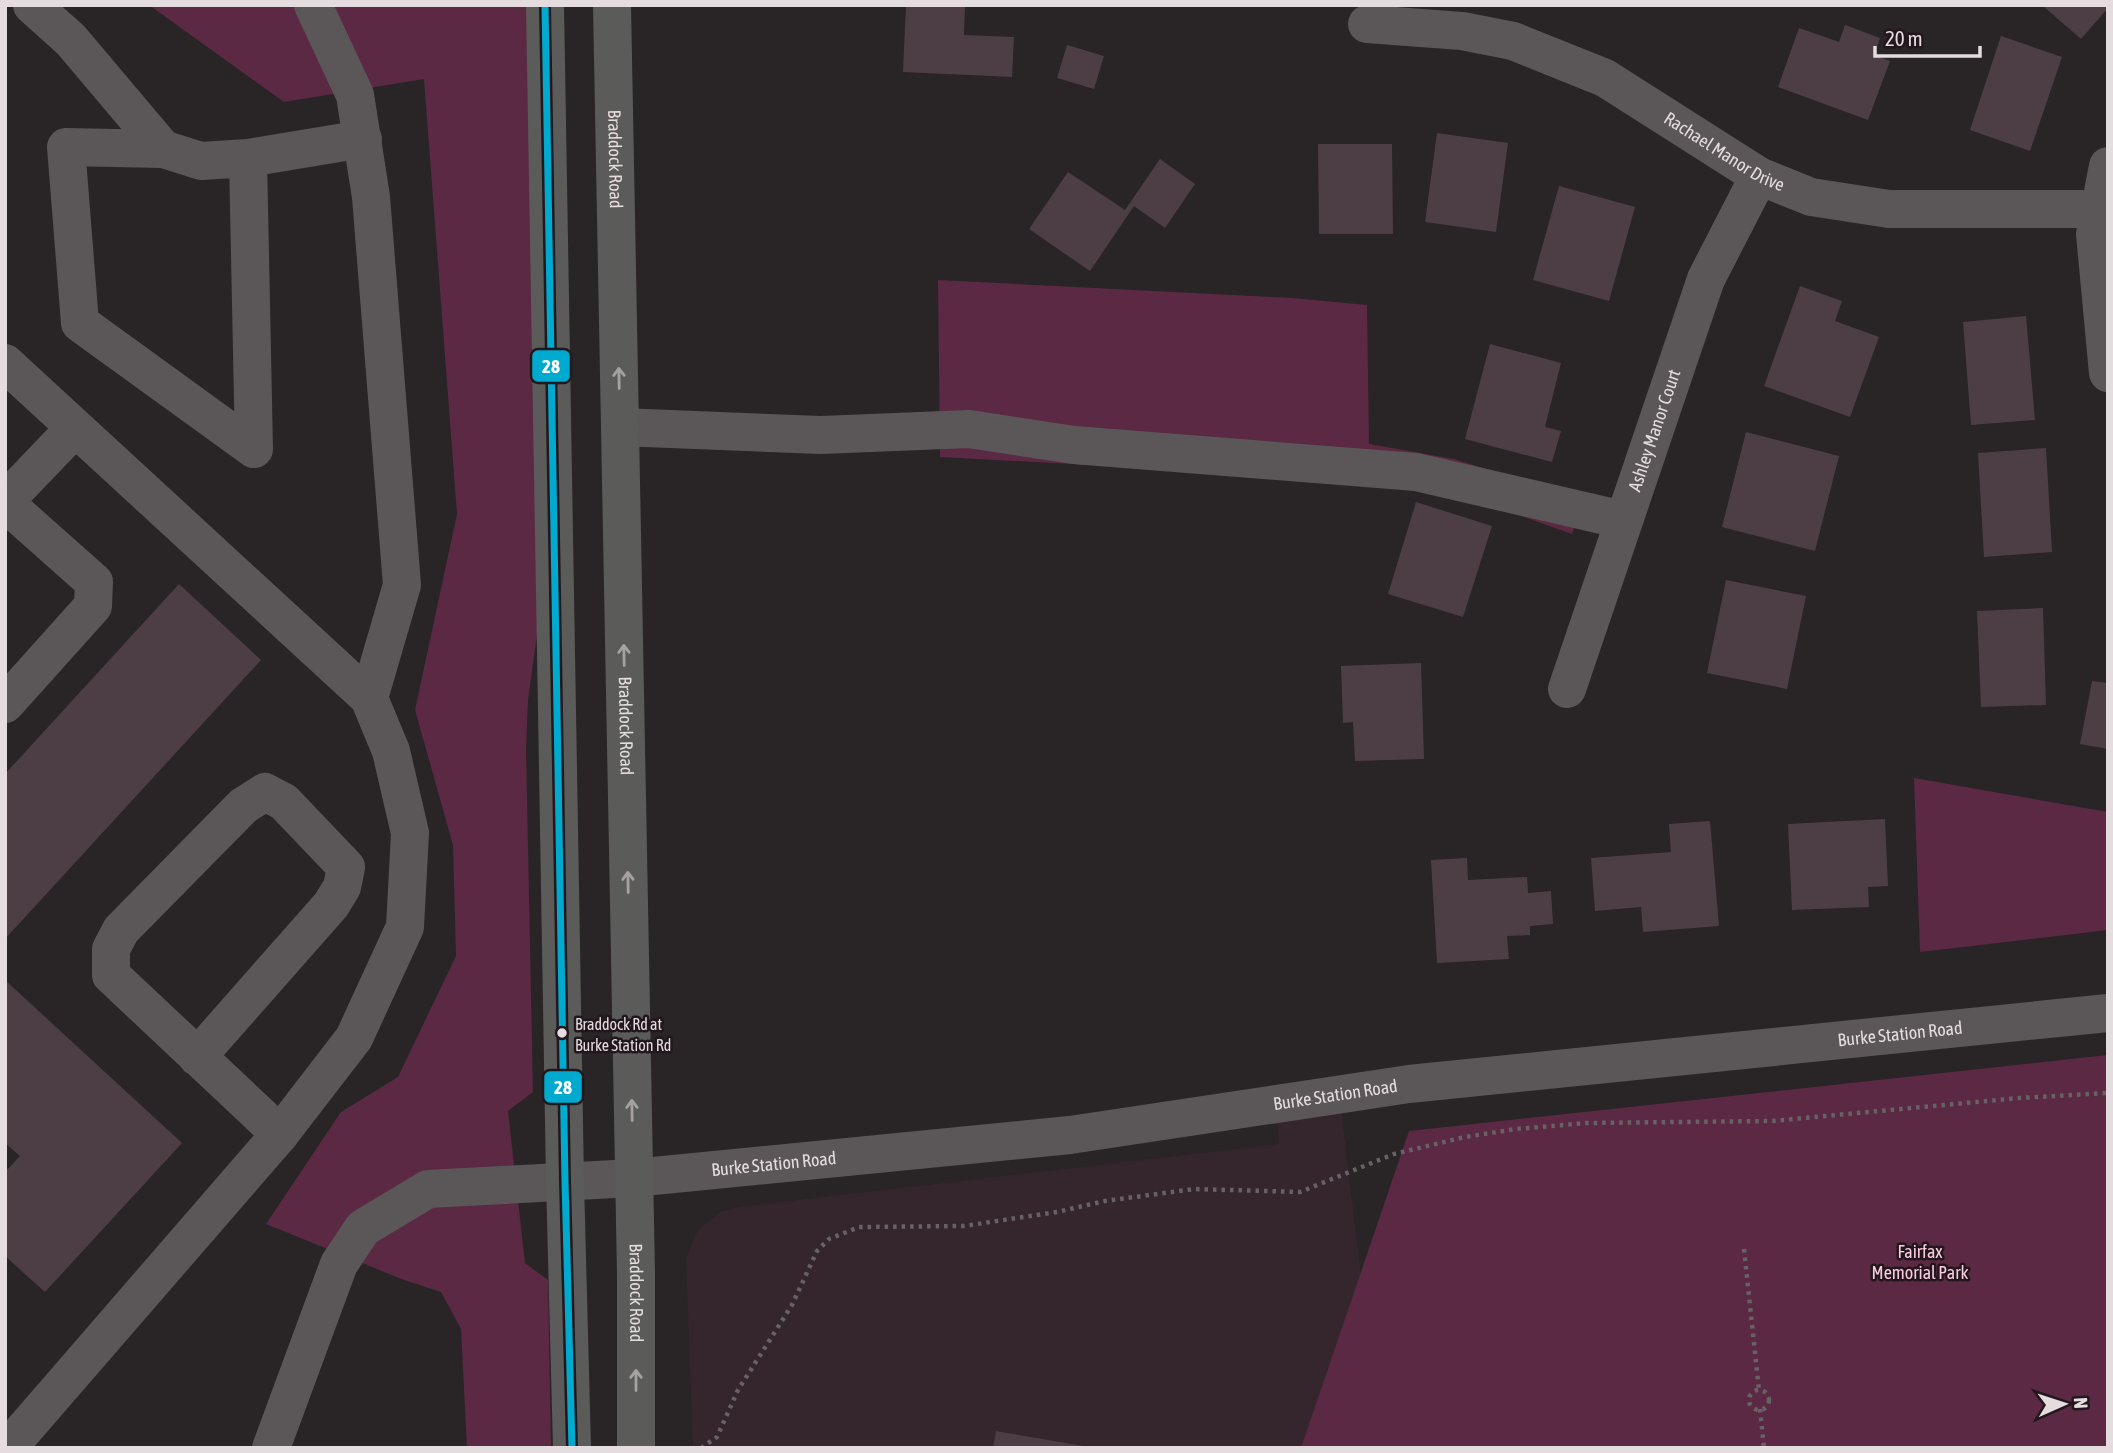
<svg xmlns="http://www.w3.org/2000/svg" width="2113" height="1453" font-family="'Asap Condensed',sans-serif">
<rect width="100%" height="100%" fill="#292426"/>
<!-- built -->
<polygon fill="#35262d" points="1340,1102 1382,1448 693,1448 686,1258 698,1230 720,1212 739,1207 1279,1144 1276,1109"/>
<!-- green -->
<g fill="#5b2943">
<polygon points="149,5 531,5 541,605 528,700 526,749 533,1092 508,1111 525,1263 548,1280 551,1448 467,1448 461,1329 441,1292 404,1280 266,1224 341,1112 398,1077 456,956 453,845 415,710 457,514 424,79 284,102"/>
<polygon points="938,280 1292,298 1367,305 1369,444 1454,459 1584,499 1572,534 1443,488 1294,476 940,457"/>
<polygon points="1914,778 2108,812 2108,930 1920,952"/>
<polygon points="2108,1055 2108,1448 1301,1448 1409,1131"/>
</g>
<!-- building -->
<g fill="#4d3e46">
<polygon points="906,5 965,5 964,35 1014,37 1012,77 903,72"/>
<polygon points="2042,5 2108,5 2108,8 2081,39"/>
<polygon points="1845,25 1880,38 1874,55 1890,61 1868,120 1778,87 1799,28 1839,42"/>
<polygon points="2001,36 2062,57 2030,151 1970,130"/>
<polygon points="1067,45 1104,56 1094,89 1057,78"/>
<polygon points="1437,133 1508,143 1496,232 1425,222"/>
<polygon points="1318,144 1392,144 1393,234 1319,234"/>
<polygon points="1160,159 1195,184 1165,228 1134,206 1090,271 1029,229 1068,172 1125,210"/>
<polygon points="1559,186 1635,207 1609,301 1533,280"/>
<polygon points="1800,286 1842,301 1835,321 1879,337 1850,417 1764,386"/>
<polygon points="2026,316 2035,420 1971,425 1963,322"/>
<polygon points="1490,344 1561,363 1545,427 1561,431 1552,462 1465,439"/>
<polygon points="1746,432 1839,456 1815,551 1722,527"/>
<polygon points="2046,448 2052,552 1984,557 1978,453"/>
<polygon points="1416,502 1492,526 1463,617 1388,594"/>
<polygon points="1726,580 1806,596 1787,689 1707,673"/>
<polygon points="179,584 261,660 5,939 5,774"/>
<polygon points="2043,608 2046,705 1981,707 1977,611"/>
<polygon points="1421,663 1424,759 1355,761 1353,722 1343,723 1341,666"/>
<polygon points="2092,681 2108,683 2108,749 2080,744"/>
<polygon points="1885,819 1888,886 1868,887 1869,907 1792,910 1788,824"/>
<polygon points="1710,821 1719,926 1643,932 1641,907 1595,911 1591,858 1671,852 1669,824"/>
<polygon points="1467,858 1468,880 1527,877 1528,893 1551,891 1553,924 1530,926 1530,935 1507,936 1509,959 1437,963 1431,860"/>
<polygon points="5,980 182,1143 45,1292 5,1256 5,1172 20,1156 5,1143"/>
<polygon points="996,1431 1083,1446 1083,1448 993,1448"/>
</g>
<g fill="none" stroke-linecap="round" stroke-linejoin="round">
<!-- path -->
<g stroke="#676264" stroke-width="4.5" stroke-dasharray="3.5 5" stroke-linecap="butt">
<polyline points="1744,1249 1759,1390"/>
<circle cx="1759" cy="1400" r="10"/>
<polyline points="1760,1409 1764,1448"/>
<polyline points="701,1448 717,1437 738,1390 792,1305 817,1251 829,1239 859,1227 964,1226 1057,1212 1105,1201 1194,1189 1300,1192 1394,1154 1465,1137 1516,1129 1586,1123 1772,1121 2019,1098 2108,1093"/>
</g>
<!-- minor -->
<g stroke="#5b5759" stroke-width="38">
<polyline points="32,5 71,40 163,149"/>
<polyline points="313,5 355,95 371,197 402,585 369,698"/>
<path id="s1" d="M1367,24L1462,31L1513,41L1605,78L1759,176L1811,197L1889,209H2098"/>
<polyline points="248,158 254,449 80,323 66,147 163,149 201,161 248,158 363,139"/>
<polyline points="2108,166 2095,234 2108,373"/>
<polyline points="5,363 369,698 391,751 410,833 405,927 354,1038 280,1134 8,1448"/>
<polyline points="620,427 821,435 969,429 1074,445 1416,472 1623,520"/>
<polyline points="5,501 74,429"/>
<polyline points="5,503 94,582 93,606 5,704"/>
<path id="s2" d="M1567,689L1706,279L1759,176"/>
<polyline points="197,1057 331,905 342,887 346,867 284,802 265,792 243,806 121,930 111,949 111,975 280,1134"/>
<path id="s3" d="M271,1448L339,1264L363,1228L428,1189L633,1178L1070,1135L1409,1084L2108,1013"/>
</g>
<!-- major -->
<g stroke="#5b5b5a" stroke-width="38">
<polyline points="545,5 565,1181 572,1448"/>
<path id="s4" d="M612,5L636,1274V1448"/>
</g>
<defs>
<polyline id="bus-1" points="545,5 565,1181 572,1448"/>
</defs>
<!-- bus-1 casing -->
<use href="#bus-1" stroke="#22171c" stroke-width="12"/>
<!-- bus-1 -->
<use href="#bus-1" stroke="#00a9ce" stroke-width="7"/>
</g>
<!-- one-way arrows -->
<defs><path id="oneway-shaft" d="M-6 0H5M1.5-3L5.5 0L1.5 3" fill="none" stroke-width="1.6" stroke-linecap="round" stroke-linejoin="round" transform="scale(1.75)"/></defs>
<g stroke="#a6a2a3">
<use href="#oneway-shaft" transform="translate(619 378) rotate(-91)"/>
<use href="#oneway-shaft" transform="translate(624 655) rotate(-91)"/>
<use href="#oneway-shaft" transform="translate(628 882) rotate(-91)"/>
<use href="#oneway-shaft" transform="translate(632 1110) rotate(-91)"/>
<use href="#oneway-shaft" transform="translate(636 1380) rotate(-90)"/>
</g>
<!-- markers -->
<circle fill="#e4dcdf" stroke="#22171c" stroke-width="2.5" cx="562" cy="1033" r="6"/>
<g text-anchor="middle" stroke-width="5" stroke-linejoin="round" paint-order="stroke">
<!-- bus labels -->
<g font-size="16" fill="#e4dcdf" stroke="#22171c" text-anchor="start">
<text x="575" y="1030">Braddock Rd at<tspan x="575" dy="21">Burke Station Rd</tspan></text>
</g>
<!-- street labels -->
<g font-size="18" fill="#e4dcdf" stroke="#22171c">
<text dy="6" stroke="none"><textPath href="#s1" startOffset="387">Rachael Manor Drive</textPath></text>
<text dy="6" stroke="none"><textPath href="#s4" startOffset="154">Braddock Road</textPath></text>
<text dy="6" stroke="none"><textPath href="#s2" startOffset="273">Ashley Manor Court</textPath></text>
<text dy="6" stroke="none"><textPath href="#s4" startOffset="721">Braddock Road</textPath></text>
<text dy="6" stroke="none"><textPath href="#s3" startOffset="1796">Burke Station Road</textPath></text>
<text dy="6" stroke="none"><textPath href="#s3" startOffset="1228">Burke Station Road</textPath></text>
<text dy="6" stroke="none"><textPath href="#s3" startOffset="662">Burke Station Road</textPath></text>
<text dy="6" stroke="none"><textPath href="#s4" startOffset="1288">Braddock Road</textPath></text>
</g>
<!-- park labels -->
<g font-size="18" fill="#fbcce1" stroke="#22171c">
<text x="1920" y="1258">Fairfax<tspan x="1920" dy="21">Memorial Park</tspan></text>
</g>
</g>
<g stroke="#22171c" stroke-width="2.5">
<rect x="531" y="349" width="40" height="34" rx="7" fill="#00a9ce"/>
<rect x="543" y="1070" width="40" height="34" rx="7" fill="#00a9ce"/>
</g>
<g font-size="19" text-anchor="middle" font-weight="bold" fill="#fff">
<text x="551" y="373">28</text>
<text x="563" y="1094">28</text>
</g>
<!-- border -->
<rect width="2113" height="1453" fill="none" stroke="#e4dcdf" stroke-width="14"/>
<!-- north arrow -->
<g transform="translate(2064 1404) rotate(87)" stroke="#22171c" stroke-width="5" paint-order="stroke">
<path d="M0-5L12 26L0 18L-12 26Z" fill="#e4dcdf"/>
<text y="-10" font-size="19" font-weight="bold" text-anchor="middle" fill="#e4dcdf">N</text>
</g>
<!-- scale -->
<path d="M1875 46v10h105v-10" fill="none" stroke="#e4dcdf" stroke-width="3.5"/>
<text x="1885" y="46" font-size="21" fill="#e4dcdf" stroke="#22171c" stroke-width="5" paint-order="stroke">20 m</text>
</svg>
